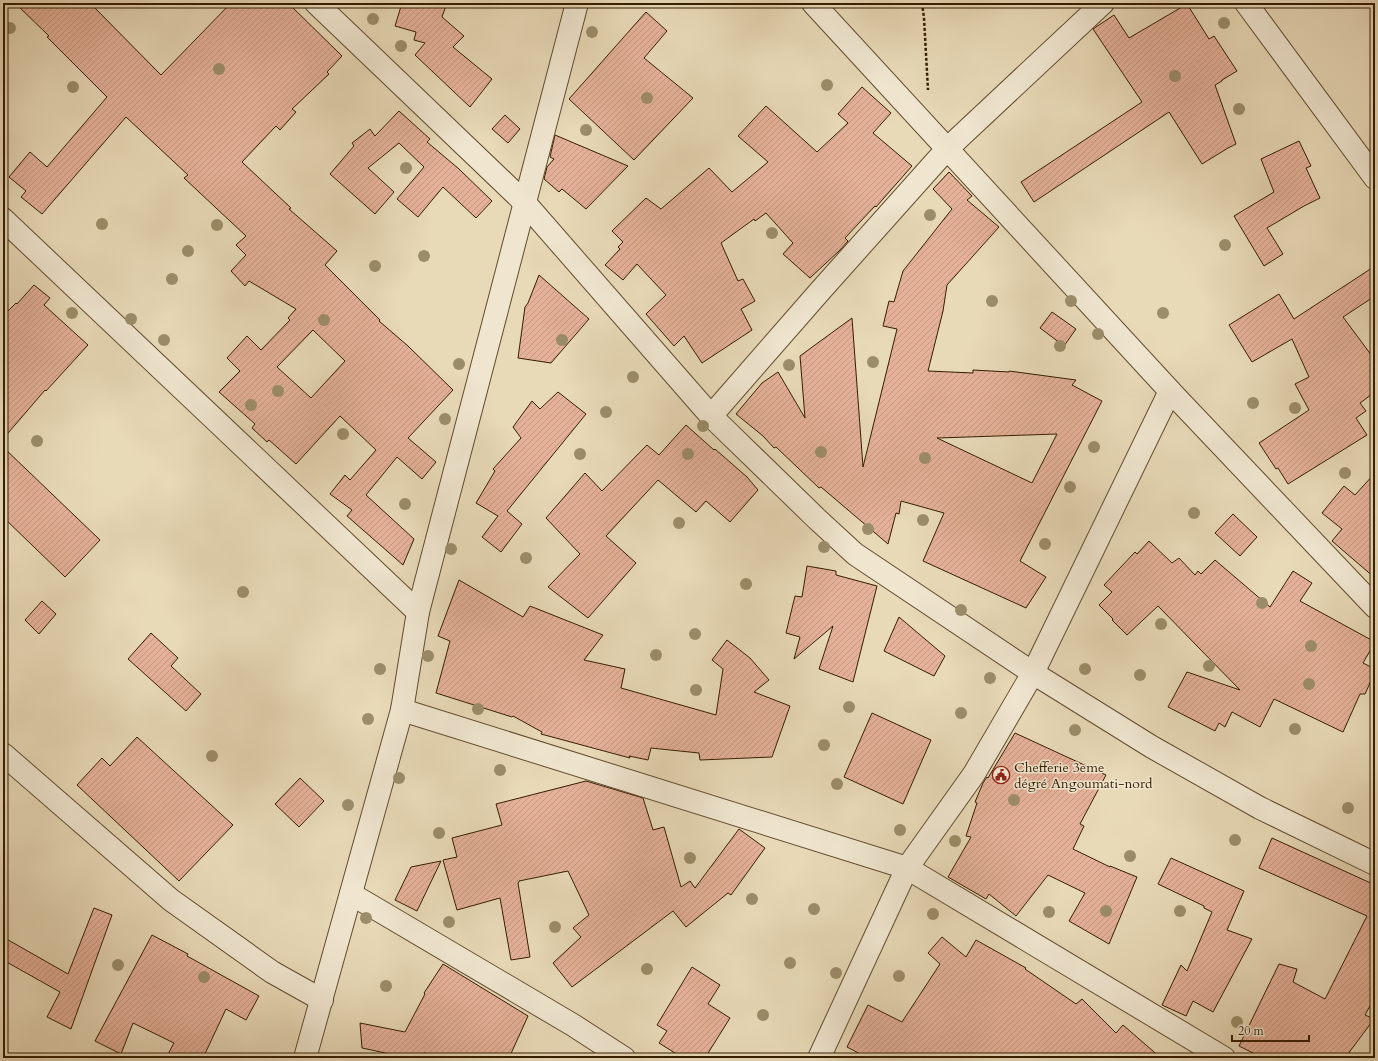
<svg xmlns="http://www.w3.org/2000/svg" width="1378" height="1061" font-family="Cardo,serif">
<defs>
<pattern id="building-hatch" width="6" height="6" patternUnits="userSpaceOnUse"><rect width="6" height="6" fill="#e5b199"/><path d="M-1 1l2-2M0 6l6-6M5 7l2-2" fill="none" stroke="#c59882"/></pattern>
</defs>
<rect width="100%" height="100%" fill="#e8d9b7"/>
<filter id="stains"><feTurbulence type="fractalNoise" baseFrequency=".005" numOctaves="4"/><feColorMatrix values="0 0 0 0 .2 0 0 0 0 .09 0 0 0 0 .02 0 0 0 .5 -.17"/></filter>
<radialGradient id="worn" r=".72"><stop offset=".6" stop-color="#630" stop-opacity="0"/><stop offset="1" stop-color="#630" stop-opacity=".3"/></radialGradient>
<!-- building -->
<g fill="url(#building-hatch)" stroke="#351d00" fill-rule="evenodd">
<path d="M15,3H90L161,75L231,3H288L342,56L327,72L329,74L292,109L296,112L280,130L276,126L242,162L291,208L289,209L337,251L325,265L380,320L379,321L408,346L453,390L408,438L436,462L422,479L397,457L366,495L414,539L403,565L347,516L352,510L330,494L345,475L350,480L376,450L340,416L296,464L269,440L267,442L252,428L255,424L219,392L240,371L227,358L247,336L261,350L290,320L288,318L296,309L249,281L245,286L231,271L246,255L236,245L246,236L184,178L188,175L126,117L42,214L21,197L26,191L9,177L30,152L47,167L107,97L47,37L49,36ZM313,330L345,361L311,398L277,367Z"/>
<polygon points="402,3 447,3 442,17 464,36 453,47 492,79 470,107 415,55 425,43 414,40 416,32 395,26"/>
<polygon points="1187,4 1209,39 1214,36 1237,71 1222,80 1222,81 1215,85 1236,144 1228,148 1202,164 1169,112 1034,202 1021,182 1142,102 1093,29 1114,15 1129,38"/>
<polygon points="646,12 667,31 644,58 693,98 634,160 569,99"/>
<polygon points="862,87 891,113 873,133 912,166 876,207 875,206 845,238 848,241 840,250 810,278 783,254 793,243 766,213 755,221 754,219 721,243 738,281 743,279 755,301 741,309 752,330 702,363 684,336 674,346 646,314 666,295 637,264 623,280 605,265 620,249 618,247 623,242 612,231 646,198 661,209 709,168 732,192 768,162 738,136 766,106 817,152 848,123 838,114"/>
<polygon points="399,111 430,139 427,142 459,169 492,201 476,218 443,187 418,217 397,199 424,167 399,143 368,168 394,192 375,214 330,174 354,146 352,143 370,129 375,136"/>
<polygon points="505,115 520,129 508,143 492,129"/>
<polygon points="555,135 628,166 586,209 562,189 559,192 544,179 547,167 554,159 550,157"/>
<polygon points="1299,141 1311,166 1306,168 1320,198 1304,206 1267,228 1283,254 1264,266 1234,216 1274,192 1261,159"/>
<path d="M949,172L972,196L967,200L999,227L947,285L943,311L928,371L973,373V370L1009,372V371L1076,380L1072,385L1102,401L1020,561L1046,577L1026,608L923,561L944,513L901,501L899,514L896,513L888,544L821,487L819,488L776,447L774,448L763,436L736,414L762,383L778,372L805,418L800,356L852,318L863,467L897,329L883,326L889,301L894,302L903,271L952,209L933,189ZM1057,434L1032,483L937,438Z"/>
<polygon points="1375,266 1375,296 1343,317 1375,360 1375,392 1360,403 1366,411 1356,418 1367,435 1288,484 1278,468 1276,469 1259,443 1309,410 1295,384 1309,377 1292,339 1252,362 1229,325 1279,294 1294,319"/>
<polygon points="539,275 589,319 551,363 518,358 525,307 528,303"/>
<polygon points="34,285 50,298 44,305 88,345 46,391 45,390 3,439 3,316 16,303 17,304"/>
<polygon points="1052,312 1076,329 1064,346 1040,328"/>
<polygon points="558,392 586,414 507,511 522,524 501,552 482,537 498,516 476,503 495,471 493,469 521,438 513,427 532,401 540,409"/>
<polygon points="686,425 714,450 715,449 747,477 758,490 730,522 706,501 696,512 658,480 606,536 636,563 588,618 548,587 580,554 546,518 585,473 602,491 647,445 659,455"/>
<polygon points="3,447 100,540 65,577 3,517"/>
<polygon points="1375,473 1375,578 1332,541 1342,529 1322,513 1344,486 1355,495"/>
<polygon points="1233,514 1257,537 1240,556 1215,533"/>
<polygon points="1149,541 1172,563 1179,558 1195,575 1198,571 1201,574 1215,560 1270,607 1293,571 1312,583 1300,601 1375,642 1363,663 1375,669 1375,672 1365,694 1360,694 1343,732 1274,699 1260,727 1232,712 1225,727 1219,723 1215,731 1168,707 1187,672 1240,690 1158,606 1127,635 1112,620 1113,619 1099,605 1112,592 1104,585 1135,552 1137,554"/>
<polygon points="807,566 836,571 836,575 877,586 853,682 819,669 833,626 794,659 800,637 786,633 795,596 802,597"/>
<polygon points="459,580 523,617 530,606 603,635 584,660 625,669 621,688 716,715 723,669 712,660 727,640 750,658 769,680 754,692 790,706 772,757 700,760 699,753 651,748 648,760 629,756 630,758 541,734 542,732 513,716 512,717 436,693 450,641 438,636"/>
<polygon points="42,601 56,614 39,634 25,620"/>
<polygon points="899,617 945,656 934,676 884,651"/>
<polygon points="151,633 178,658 171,666 201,694 186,711 128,659"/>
<polygon points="872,713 931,740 903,804 844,777"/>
<polygon points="1015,733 1106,775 1080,824 1084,826 1073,849 1110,867 1110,866 1137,877 1109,944 1069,921 1085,893 1048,875 1016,916 989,894 986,899 948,877 971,837 966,836 977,803 975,802 983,783 987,777 988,778"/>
<polygon points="137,737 233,825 179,881 77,785 102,758 110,766"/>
<polygon points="300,778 324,801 299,827 275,804"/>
<polygon points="586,781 643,798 653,830 664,827 681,887 690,881 695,888 739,829 765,848 731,895 728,893 686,927 673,911 572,987 553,963 581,937 573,928 589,915 568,871 519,881 519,882 518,883 530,957 511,960 500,898 457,910 443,860 457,857 452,838 502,825 496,804"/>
<polygon points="1272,838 1375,885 1375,997 1365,1015 1374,1019 1345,1058 1263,1058 1239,1046 1279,964 1297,969 1293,982 1325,999 1367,916 1259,868"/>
<polygon points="1171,858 1244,891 1227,930 1252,939 1213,1012 1193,1001 1186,1016 1162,1005 1181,965 1187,971 1212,912 1204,908 1204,906 1158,884"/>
<polygon points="441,861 417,911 395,900 411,867"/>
<polygon points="94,908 112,915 71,1029 47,1017 60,992 3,960 3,937 68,974"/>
<polygon points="152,935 188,954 187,956 259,996 246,1020 226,1009 203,1058 166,1058 174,1043 133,1023 121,1054 95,1041"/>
<polygon points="942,937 966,957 976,940 1026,968 1025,969 1076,1004 1082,999 1116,1033 1123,1025 1161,1058 868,1058 847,1047 868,1005 902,1022 940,964 928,953"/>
<polygon points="443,964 528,1016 509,1058 448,1058 424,1053 422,1058 409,1058 362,1048 360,1023 405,1032 425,994 424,993"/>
<polygon points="692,967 720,985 708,1004 730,1018 705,1058 683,1058 659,1043 667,1031 657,1025"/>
</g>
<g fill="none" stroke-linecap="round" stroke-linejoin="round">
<defs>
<g id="minor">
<polyline points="316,3 525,203 711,416 817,519 855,554 1033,673 1152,747 1260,808 1375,864"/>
<polyline points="813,3 1170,391 1033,673 974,774 907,868 819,1058"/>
<polyline points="1246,3 1375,178"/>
<polyline points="3,219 418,612"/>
<polyline points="1170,391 1375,607"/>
<polyline points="711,416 821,290 947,149 1103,3"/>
<polyline points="402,710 907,868 1224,1058"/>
<polyline points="3,754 171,900 272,972 322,1000"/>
<polyline points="351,894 573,1025 624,1058"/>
<polyline points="305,1058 402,710 418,612 577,3"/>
</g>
</defs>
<!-- minor casing -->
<use href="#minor" stroke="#624c2e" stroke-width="24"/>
<!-- path -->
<polyline stroke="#351d00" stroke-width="2.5" stroke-dasharray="3 2" stroke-linecap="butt" points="922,3 924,18 928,90"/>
<!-- minor -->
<use href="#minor" stroke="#f0e6d0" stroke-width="22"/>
</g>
<!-- trees -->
<g fill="#9b8d69">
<circle cx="373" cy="19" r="6"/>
<circle cx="1224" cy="23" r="6"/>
<circle cx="10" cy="28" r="6"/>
<circle cx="592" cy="32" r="6"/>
<circle cx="401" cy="46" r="6"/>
<circle cx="219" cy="69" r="6"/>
<circle cx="1175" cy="76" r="6"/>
<circle cx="827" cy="85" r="6"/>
<circle cx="73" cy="87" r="6"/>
<circle cx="647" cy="98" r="6"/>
<circle cx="1239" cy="109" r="6"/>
<circle cx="586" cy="130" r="6"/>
<circle cx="406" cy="168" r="6"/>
<circle cx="930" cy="215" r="6"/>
<circle cx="102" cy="224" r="6"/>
<circle cx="217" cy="225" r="6"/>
<circle cx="772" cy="233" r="6"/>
<circle cx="1225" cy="245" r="6"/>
<circle cx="188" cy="251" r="6"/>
<circle cx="424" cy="256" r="6"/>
<circle cx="375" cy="266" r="6"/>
<circle cx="172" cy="279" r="6"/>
<circle cx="992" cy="301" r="6"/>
<circle cx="1071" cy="301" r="6"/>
<circle cx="72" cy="313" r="6"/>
<circle cx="1163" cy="313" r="6"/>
<circle cx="131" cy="319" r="6"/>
<circle cx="324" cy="320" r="6"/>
<circle cx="1098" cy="334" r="6"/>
<circle cx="164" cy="340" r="6"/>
<circle cx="562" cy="340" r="6"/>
<circle cx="1060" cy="346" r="6"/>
<circle cx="873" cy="362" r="6"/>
<circle cx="459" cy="364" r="6"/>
<circle cx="789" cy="365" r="6"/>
<circle cx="633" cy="377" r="6"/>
<circle cx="278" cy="391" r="6"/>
<circle cx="1253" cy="403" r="6"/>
<circle cx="251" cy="405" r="6"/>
<circle cx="1295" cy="408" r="6"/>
<circle cx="606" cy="412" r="6"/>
<circle cx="445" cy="419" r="6"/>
<circle cx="703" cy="426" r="6"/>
<circle cx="343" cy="434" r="6"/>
<circle cx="37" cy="441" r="6"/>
<circle cx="1094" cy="447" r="6"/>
<circle cx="821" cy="452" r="6"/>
<circle cx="580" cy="454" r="6"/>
<circle cx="688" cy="454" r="6"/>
<circle cx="925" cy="458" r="6"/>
<circle cx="1345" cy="473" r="6"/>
<circle cx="1070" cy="487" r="6"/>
<circle cx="405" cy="504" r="6"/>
<circle cx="1194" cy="513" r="6"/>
<circle cx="923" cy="520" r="6"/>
<circle cx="679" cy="523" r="6"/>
<circle cx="868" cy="529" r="6"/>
<circle cx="1045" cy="544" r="6"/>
<circle cx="824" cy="547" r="6"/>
<circle cx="451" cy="549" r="6"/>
<circle cx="526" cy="558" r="6"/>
<circle cx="746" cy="584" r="6"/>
<circle cx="243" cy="592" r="6"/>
<circle cx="1262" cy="603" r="6"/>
<circle cx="961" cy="610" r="6"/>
<circle cx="1161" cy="624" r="6"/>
<circle cx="695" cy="634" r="6"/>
<circle cx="1311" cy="646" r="6"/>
<circle cx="656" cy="655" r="6"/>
<circle cx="428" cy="656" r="6"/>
<circle cx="1209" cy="666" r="6"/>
<circle cx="380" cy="669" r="6"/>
<circle cx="1085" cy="669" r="6"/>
<circle cx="1140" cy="675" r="6"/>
<circle cx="990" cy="678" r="6"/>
<circle cx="1309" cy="684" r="6"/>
<circle cx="696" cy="690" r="6"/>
<circle cx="849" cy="707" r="6"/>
<circle cx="478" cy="709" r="6"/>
<circle cx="961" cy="713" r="6"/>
<circle cx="368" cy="719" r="6"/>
<circle cx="1295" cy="729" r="6"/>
<circle cx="1075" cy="730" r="6"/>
<circle cx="824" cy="745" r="6"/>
<circle cx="212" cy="756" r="6"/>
<circle cx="500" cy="770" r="6"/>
<circle cx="399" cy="778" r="6"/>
<circle cx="837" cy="784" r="6"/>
<circle cx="1014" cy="800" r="6"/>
<circle cx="348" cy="805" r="6"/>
<circle cx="1348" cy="808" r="6"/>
<circle cx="900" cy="830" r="6"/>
<circle cx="439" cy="833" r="6"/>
<circle cx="1235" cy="840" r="6"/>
<circle cx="955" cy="841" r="6"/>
<circle cx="1130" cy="856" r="6"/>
<circle cx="690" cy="858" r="6"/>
<circle cx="752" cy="899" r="6"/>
<circle cx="814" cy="909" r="6"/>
<circle cx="1106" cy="911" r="6"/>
<circle cx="1180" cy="911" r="6"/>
<circle cx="1049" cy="912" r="6"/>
<circle cx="933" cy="914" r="6"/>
<circle cx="366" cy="918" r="6"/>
<circle cx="449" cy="922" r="6"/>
<circle cx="555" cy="927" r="6"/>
<circle cx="790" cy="963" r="6"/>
<circle cx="118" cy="965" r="6"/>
<circle cx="647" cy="969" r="6"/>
<circle cx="836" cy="973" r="6"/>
<circle cx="899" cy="976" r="6"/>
<circle cx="204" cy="977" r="6"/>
<circle cx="386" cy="986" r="6"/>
<circle cx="763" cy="1015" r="6"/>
<circle cx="1237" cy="1022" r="6"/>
</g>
<!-- icons -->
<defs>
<symbol id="civic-ring" viewBox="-11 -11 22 22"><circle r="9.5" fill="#f0e6d0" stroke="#8f2418" stroke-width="1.5"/><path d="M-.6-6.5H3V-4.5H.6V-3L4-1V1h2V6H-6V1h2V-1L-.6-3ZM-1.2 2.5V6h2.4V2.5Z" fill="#8f2418"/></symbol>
</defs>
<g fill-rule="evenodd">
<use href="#civic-ring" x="991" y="765" width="20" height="20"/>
</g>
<g text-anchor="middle" stroke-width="3" stroke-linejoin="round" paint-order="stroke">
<!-- poi labels -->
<g font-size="14" fill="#351d00" stroke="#f0e6d0" text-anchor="start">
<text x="1014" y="772">Chefferie 3eme<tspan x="1014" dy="16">dégré Angoumati-nord</tspan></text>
</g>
</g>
<!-- margin -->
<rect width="1378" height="1061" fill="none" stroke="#e8d9b7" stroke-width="16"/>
<rect x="4" y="4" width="1370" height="1053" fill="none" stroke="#351d00" stroke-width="2"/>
<rect x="8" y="8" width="1362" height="1045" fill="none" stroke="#351d00"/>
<!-- scale -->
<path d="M1232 1035v6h77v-6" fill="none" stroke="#351d00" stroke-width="2"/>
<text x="1238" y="1035" font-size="12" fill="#351d00" stroke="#f0e6d0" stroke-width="3" paint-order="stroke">20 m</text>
<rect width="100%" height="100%" filter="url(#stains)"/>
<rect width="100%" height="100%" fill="url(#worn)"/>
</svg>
